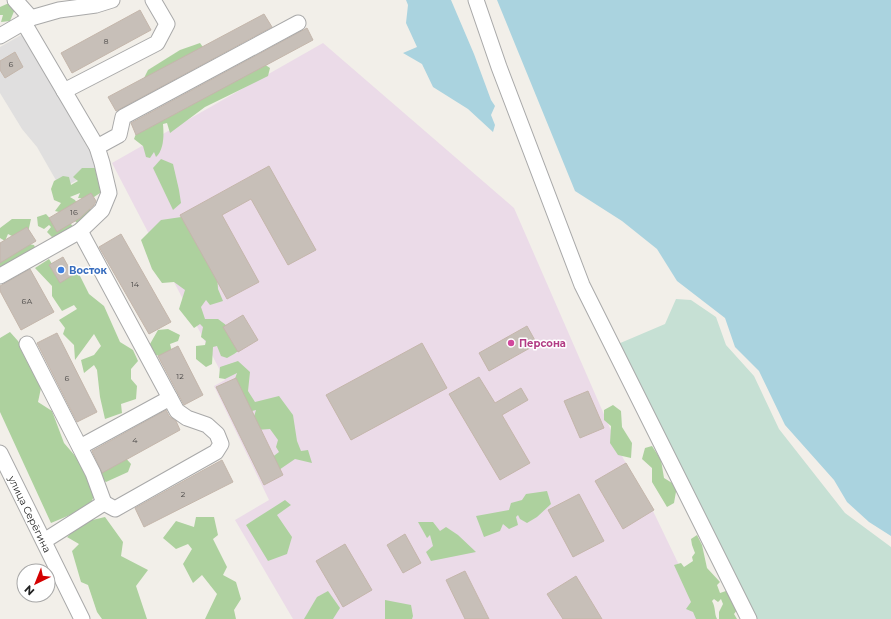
<svg xmlns="http://www.w3.org/2000/svg" width="891" height="619" font-family="Montserrat,sans-serif">
<rect width="100%" height="100%" fill="#f2efe9"/>
<!-- residential -->
<polygon fill="#e0dfdf" points="23,34 99,168 61,189 37,147 22,129 0,93 0,47"/>
<!-- industrial -->
<polygon fill="#ebdbe8" points="323,43 514,208 623,458 654,513 705,619 293,619 235,520 269,500 214,386 225,380 112,163"/>
<!-- forest -->
<g fill="#add19e">
<polygon points="9,3 15,9 10,21 1,22 3,15 0,15 0,7"/>
<polygon points="200,43 205,50 142,82 148,70 180,50"/>
<path d="M261,62L270,68L268,76L205,107L170,133L167,123L163,124C164,135 164,150 156,157L154,152L150,158L146,157L143,146L134,139L137,131Z"/>
<polygon points="161,159 173,164 179,190 181,203 173,210 153,168"/>
<polygon points="82,168 97,168 104,180 100,193 91,199 78,198 80,193 70,197 75,200 78,205 82,205 98,213 78,224 72,218 69,221 73,227 69,233 52,237 47,232 51,227 49,225 44,229 38,226 37,217 46,214 55,224 63,213 55,211 61,203 54,200 51,189 54,181 63,176 69,177 71,185 78,181 73,177"/>
<polygon points="188,216 217,274 218,289 223,301 210,305 206,300 201,307 205,319 218,319 230,328 244,347 234,354 227,358 221,356 217,346 213,347 212,364 206,367 196,359 196,346 205,345 206,341 201,337 203,327 200,324 194,328 179,309 185,290 174,282 162,283 152,269 141,240 161,220"/>
<polygon points="12,219 31,219 27,237 16,238 8,234 5,241 0,238 0,228"/>
<polygon points="23,243 34,245 37,252 0,269 0,253"/>
<polygon points="49,259 55,269 65,274 78,272 89,294 104,306 120,342 133,350 138,361 131,369 131,379 137,386 136,399 121,404 122,413 105,419 100,397 97,370 94,365 84,373 81,360 94,355 101,346 94,334 75,360 74,345 63,334 65,328 59,320 77,309 74,305 62,311 52,296 52,286 35,268"/>
<polygon points="168,329 180,335 178,341 170,344 172,352 161,357 154,354 150,344 158,330"/>
<polygon points="10,332 18,341 32,363 41,388 38,402 52,411 64,443 88,471 95,494 89,507 51,523 0,412 0,338"/>
<polygon points="238,361 250,372 248,391 255,402 279,396 293,415 297,441 301,451 308,450 312,463 295,459 276,472 271,458 279,452 276,447 278,440 270,429 256,430 252,423 256,410 244,413 230,393 237,373 225,379 219,378 220,367"/>
<polygon points="613,405 621,411 622,427 632,443 631,458 618,455 610,443 611,426 604,420 604,410"/>
<polygon points="652,446 661,460 664,478 677,486 674,503 667,507 652,482 652,468 642,459 645,448"/>
<polygon points="123,455 131,464 128,472 106,482 97,475 102,465"/>
<polygon points="547,491 551,504 537,517 527,523 520,519 518,515 516,517 518,525 509,529 503,524 500,531 484,537 476,516 509,510 511,503 522,500 526,494"/>
<polygon points="285,500 291,505 277,515 292,537 287,554 268,561 246,525"/>
<polygon points="105,517 123,542 121,556 148,570 136,586 147,619 102,619 97,612 88,585 81,582 72,551 79,544 67,537 84,522"/>
<polygon points="196,517 214,517 218,535 213,539 227,567 223,575 236,582 241,599 234,610 236,619 205,619 217,594 202,575 193,583 183,564 192,549 188,544 176,549 163,538 176,521 194,527"/>
<polygon points="418,522 433,522 440,531 446,527 458,535 476,552 431,561 426,552 433,546 430,535 427,538"/>
<path d="M697,535L702,545L707,568L720,582L717,585L720,593L726,591L737,610L734,614L737,619H719V612L723,604L721,599L718,602L714,599L712,601C716,608 714,613 717,619H696L693,612L686,609L691,602L674,565L681,563L684,567L693,561L692,557L695,553L692,545L691,539Z"/>
<polygon points="328,591 340,608 333,619 304,619 317,597"/>
<polygon points="385,600 411,605 413,616 412,619 385,619"/>
</g>
<!-- wetland -->
<polygon fill="#c6e0d4" points="676,299 691,300 716,317 726,345 754,376 779,429 845,513 891,547 891,619 755,619 662,429 618,344 665,324"/>
<!-- water -->
<g fill="#aad3df">
<polygon points="406,0 451,0 474,54 491,100 495,106 491,115 495,125 493,132 468,109 433,87 422,64 403,53 417,47 406,23 408,5"/>
<polygon points="497,0 891,0 891,536 869,522 847,502 834,480 785,425 759,371 735,347 725,318 677,281 657,249 622,221 575,191"/>
</g>
<!-- building -->
<g fill="#c7bfb8" stroke="#c4b6ab">
<polygon points="140,10 151,30 72,73 61,53"/>
<polygon points="264,14 272,27 116,111 108,97"/>
<polygon points="307,28 313,40 136,135 131,123"/>
<polygon points="15,52 23,67 5,78 0,70 0,61"/>
<polygon points="269,166 316,250 288,265 251,199 222,215 259,282 227,299 180,215"/>
<polygon points="91,193 96,201 94,205 80,218 57,232 49,218"/>
<polygon points="27,227 36,241 0,263 0,243"/>
<polygon points="121,234 171,322 149,334 99,247"/>
<polygon points="63,257 73,275 60,283 49,265"/>
<polygon points="30,269 54,312 21,330 0,291 0,286"/>
<polygon points="243,315 258,340 238,352 223,327"/>
<polygon points="527,326 537,344 489,371 479,353"/>
<polygon points="57,333 97,412 77,422 37,343"/>
<polygon points="422,343 447,388 351,440 326,395"/>
<polygon points="178,346 203,395 184,405 158,356"/>
<polygon points="479,377 495,403 521,388 528,400 502,415 530,463 500,480 449,394"/>
<polygon points="236,378 283,475 264,485 216,387"/>
<polygon points="588,391 604,428 580,438 564,401"/>
<polygon points="166,410 169,416 176,421 180,430 102,473 92,451"/>
<polygon points="222,460 233,482 144,527 135,508 200,472"/>
<polygon points="626,463 654,510 623,529 595,481"/>
<polygon points="579,494 604,541 573,557 548,510"/>
<polygon points="405,534 421,563 403,573 387,545"/>
<polygon points="345,544 372,590 343,607 316,561"/>
<polygon points="465,571 489,619 465,619 446,580"/>
<polygon points="576,576 602,619 563,619 547,594"/>
</g>
<g fill="none" stroke-linecap="round" stroke-linejoin="round">
<defs>
<g id="minor">
<polyline points="15,0 31,18"/>
<polyline points="476,0 499,67 582,285 749,619"/>
<polyline points="24,23 97,147 102,163 109,193 102,210 80,231"/>
<polyline points="0,36 31,18 59,10 96,5 112,0"/>
<polyline points="64,91 157,43 167,24 153,0"/>
<polyline points="97,147 119,135 123,117 298,23"/>
<polyline points="0,276 80,231 177,411 187,418 207,425 217,434 221,444 216,452 115,509 104,503 44,541"/>
<polyline points="27,344 93,473 104,503"/>
<polyline points="80,447 170,398"/>
<polyline points="0,453 82,619"/>
</g>
</defs>
<!-- minor casing -->
<use href="#minor" stroke="#a9a9a9" stroke-width="17"/>
<!-- minor -->
<use href="#minor" stroke="#fff" stroke-width="15"/>
</g>
<!-- markers -->
<circle fill="#3f7fe0" stroke="#fff" stroke-width="1.5" cx="61" cy="270" r="4"/>
<circle fill="#d1479c" stroke="#fff" stroke-width="1.5" cx="511" cy="343" r="4"/>
<g text-anchor="middle" stroke-width="3" stroke-linejoin="round" paint-order="stroke">
<!-- number labels -->
<g font-size="8" fill="#4b4948">
<text x="106" y="44">8</text>
<text x="11" y="67">6</text>
<text x="74" y="215">16</text>
<text x="135" y="287">14</text>
<text x="27" y="304">6А</text>
<text x="180" y="379">12</text>
<text x="67" y="381">6</text>
<text x="135" y="443">4</text>
<text x="183" y="497">2</text>
</g>
<!-- shop labels -->
<g font-size="10" font-weight="bold" fill="#366cbe" stroke="#fff" text-anchor="start">
<text x="69" y="274">Восток</text>
</g>
<!-- hotel labels -->
<g font-size="10" font-weight="bold" fill="#b23c85" stroke="#fff" text-anchor="start">
<text x="519" y="347">Персона</text>
</g>
<!-- street labels -->
<g font-size="10" fill="#222" stroke="#fff">
<text transform="translate(30 514) rotate(64)" y="4">улица Серёгина</text>
</g>
</g>
<!-- north arrow -->
<g transform="translate(36 583) rotate(223)"><circle r="19" fill="#ffffff" stroke="#a7a7a7"/>
<path d="M0-3L7 15L0 10L-7 15Z" fill="#d40000"/>
<text y="-6" font-size="11" font-weight="bold" text-anchor="middle" fill="#222222">N</text>
</g>
</svg>
